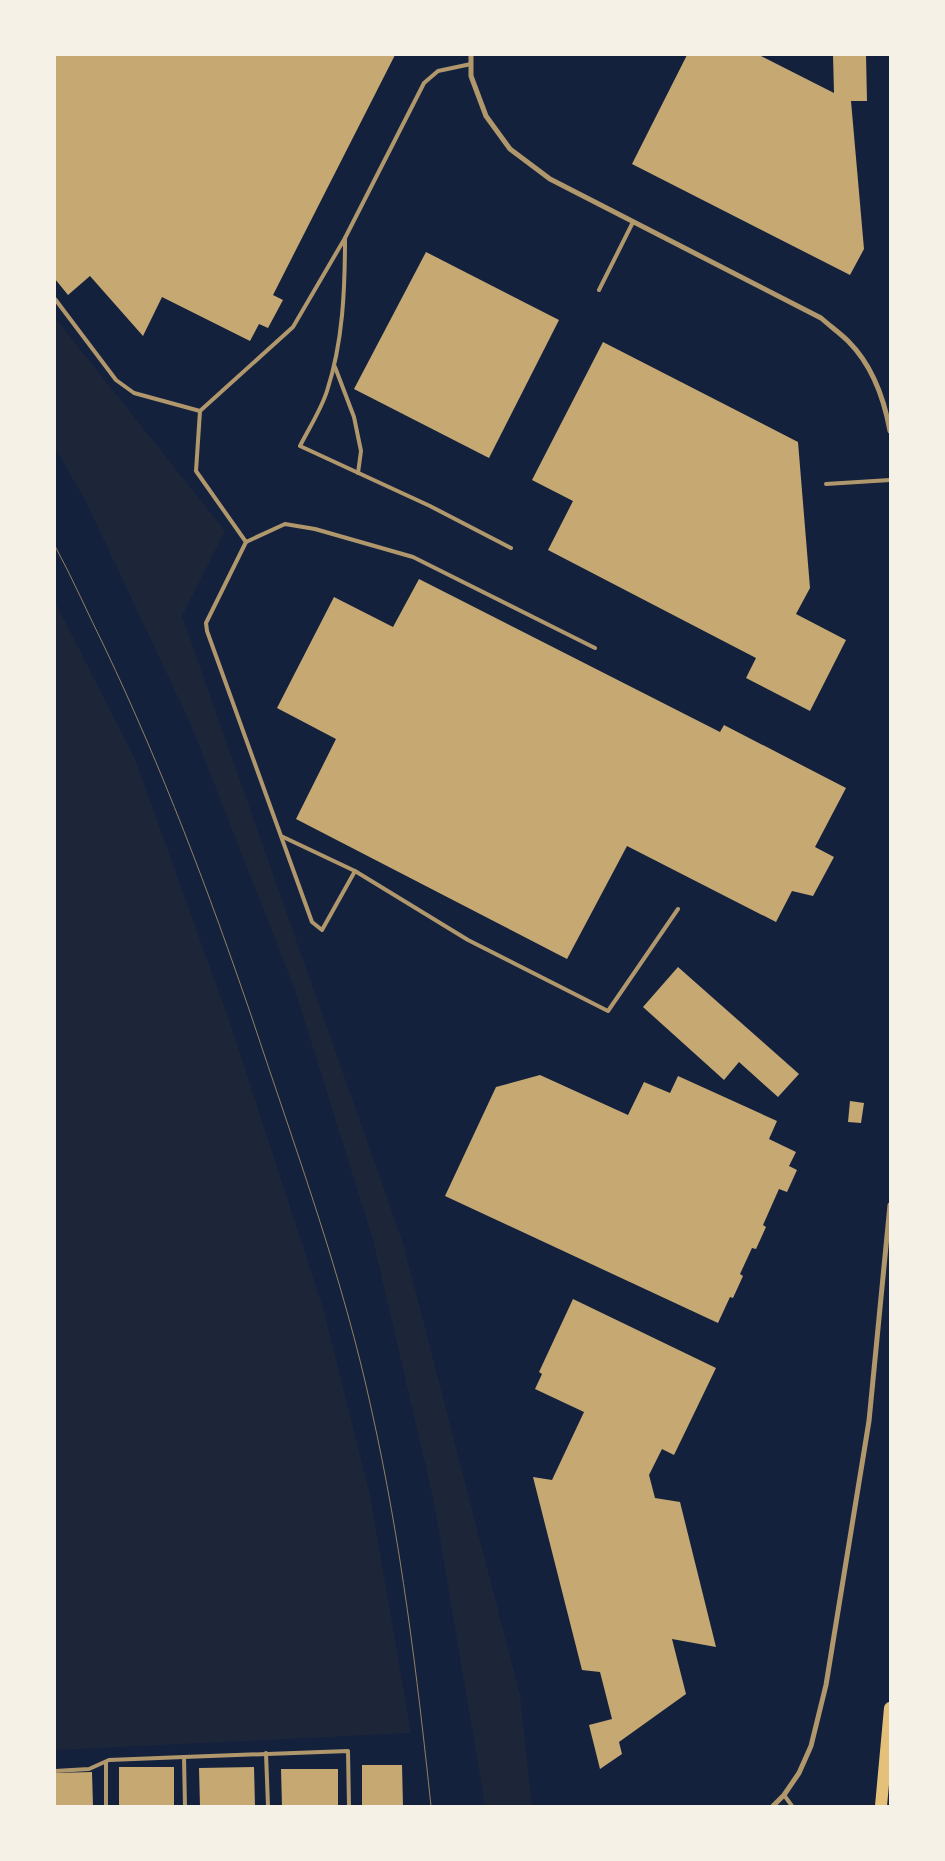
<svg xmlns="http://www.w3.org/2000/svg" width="945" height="1861" font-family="'Nunito Sans',sans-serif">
<rect width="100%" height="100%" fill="#14213d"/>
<!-- green -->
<g fill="#1d2539">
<polygon points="55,318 225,531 182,616 403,1243 520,1695 532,1806 485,1806 434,1502 373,1240 295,990 192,727 87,504 55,447"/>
<polygon points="55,602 135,759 230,1023 323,1308 370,1495 411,1733 55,1750"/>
</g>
<!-- building -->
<g fill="#c6a872">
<polygon points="55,55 395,55 273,295 283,300 268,328 259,324 250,341 162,297 143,336 90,276 68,295 55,279"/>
<polygon points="687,55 759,55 834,93 833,55 866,55 867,101 851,101 864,249 850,275 632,164"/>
<polygon points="426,252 559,320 489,458 354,389"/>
<polygon points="603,342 798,442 810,588 796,614 846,640 810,711 746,678 756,658 548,550 573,501 532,480"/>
<polygon points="419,579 720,732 724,725 846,788 815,847 834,857 813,896 792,891 776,922 627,846 567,959 296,819 336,739 277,708 334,597 393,627"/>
<polygon points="678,967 799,1074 778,1097 739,1062 724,1080 643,1007"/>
<polygon points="540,1075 628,1115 644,1082 670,1093 678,1076 777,1121 769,1139 796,1152 789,1166 797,1170 787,1192 779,1189 763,1225 766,1227 756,1249 752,1248 740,1274 743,1276 733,1298 730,1297 718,1323 445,1196 496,1087"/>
<polygon points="850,1101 864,1103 861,1123 848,1122"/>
<polygon points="573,1299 716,1368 674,1455 662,1449 649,1475 655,1498 680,1502 716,1647 672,1639 686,1694 619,1742 622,1754 600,1769 589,1725 612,1719 600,1672 582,1670 533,1477 552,1480 584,1412 535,1389 542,1374 539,1372"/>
<polygon points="362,1765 402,1765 403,1806 362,1806"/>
<rect x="119" y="1767" width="55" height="39"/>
<polygon points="254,1767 255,1806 200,1806 199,1768"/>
<polygon points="281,1769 338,1769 338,1806 282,1806"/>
<polygon points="92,1772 93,1806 55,1806 55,1773"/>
</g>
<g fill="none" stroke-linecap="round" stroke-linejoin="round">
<!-- service -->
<g stroke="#b1986c" stroke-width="4">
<path d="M345,238C345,289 343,342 327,391C321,410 309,428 300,446L430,506L511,548"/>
<polyline points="599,290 633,222"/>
<polyline points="55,299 116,380 134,393 200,411 293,327 345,238 424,83 438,71 471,64"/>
<polyline points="335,367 354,417 361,451 358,473"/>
<polyline points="200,411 196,471 246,542 206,623 207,631 312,922 322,930 355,871 468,940 608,1011 678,909"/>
<polyline points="826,484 890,480"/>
<polyline points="246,542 285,524 315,529 413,557 595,648"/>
<polyline points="281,836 355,871"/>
<polyline points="266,1753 268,1806"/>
<polyline points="106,1762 106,1806"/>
<polyline points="55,1771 89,1769 109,1760 184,1757"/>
<polyline points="784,1795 792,1806"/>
<polyline points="185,1806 184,1757 348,1751 349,1806"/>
</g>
<!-- minor -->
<g stroke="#b1986c" stroke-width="5">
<path d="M471,55V76L486,116L510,149L550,179L821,318C830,326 840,333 848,341C872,365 884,398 890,431"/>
<polyline points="773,1806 784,1795 799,1773 811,1746 826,1685 869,1421 890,1205"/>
</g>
<!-- primary -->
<polyline stroke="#e5c07b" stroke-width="12" points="881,1806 890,1708"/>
<!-- tram -->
<path stroke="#918062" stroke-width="1" d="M55,546C73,579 88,614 105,648C162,768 209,892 252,1018C295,1148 343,1277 372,1412C401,1542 417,1674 431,1806"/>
</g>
<!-- border -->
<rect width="945" height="1861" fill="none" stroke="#f6f1e7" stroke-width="112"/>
</svg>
